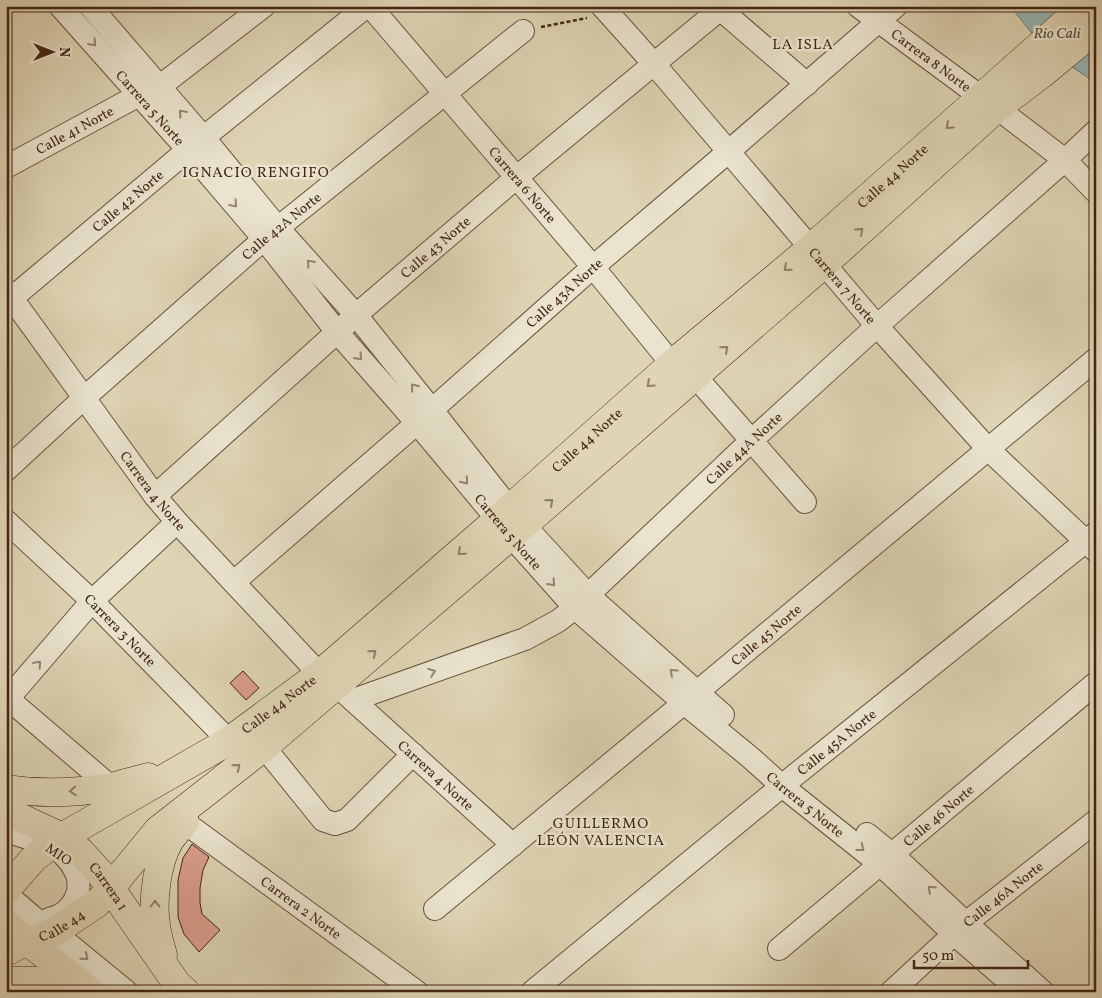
<svg xmlns="http://www.w3.org/2000/svg" width="1102" height="998" font-family="Vollkorn,serif">
<rect width="100%" height="100%" fill="#dfd5b5"/>
<filter id="stains"><feTurbulence type="fractalNoise" baseFrequency=".004" numOctaves="4"/><feColorMatrix values="0 0 0 0 .2 0 0 0 0 .09 0 0 0 0 .02 0 0 0 .5 -.17"/></filter>
<radialGradient id="worn" r=".72"><stop offset=".6" stop-color="#630" stop-opacity="0"/><stop offset="1" stop-color="#630" stop-opacity=".3"/></radialGradient>
<!-- water -->
<polygon fill="#96b7b6" stroke="#757d75" points="1010,6 1059,6 1096,45 1096,83 1044,48"/>
<!-- building -->
<g fill="#db9e8d" stroke="#432514">
<polygon points="243,671 259,688 246,700 230,683"/>
<polygon points="192,844 209,857 203,870 200,888 200,903 202,914 220,930 199,952 184,934 178,917 178,880 183,858"/>
</g>
<g fill="none" stroke-linecap="round" stroke-linejoin="round">
<defs>
<g id="minor">
<path id="s1" d="M60,6L188,150L264,239L337,332L417,423L518,544L575,608L684,703L751,758L782,786L880,864L954,934L1021,992"/>
<polyline points="90,6 204,138 278,228 356,315 432,410 502,499 524,525 588,595 723,715"/>
<path id="s2" d="M370,6L593,267L672,364"/>
<path id="s3" d="M602,6L654,64L877,326L988,449L1096,551"/>
<path id="s4" d="M858,6L981,97"/>
<polyline points="720,9 807,84"/>
<polyline points="997,108 1065,160 1096,192"/>
<path id="s5" d="M6,167L139,95L159,87L264,6"/>
<path id="s6" d="M6,290L155,496L177,522L312,666L321,673"/>
<path id="s7" d="M6,303L188,150L367,6"/>
<polyline points="695,376 805,502"/>
<path id="s8" d="M6,470L84,398L264,239L523,31"/>
<path id="s9" d="M155,496L356,315L517,177L724,6"/>
<path id="s10" d="M6,521L92,601L229,741"/>
<path id="s11" d="M234,582L417,423L593,267L728,152L896,6"/>
<path id="s12" d="M344,692L513,845"/>
<polyline points="6,697 111,787"/>
<path id="s13" d="M353,700L525,639L558,621L575,608L588,595L752,440L877,326L1065,160L1096,131"/>
<polyline points="6,701 92,601 177,522"/>
<polyline points="264,747 323,820 335,824 347,820 413,754"/>
<path id="s14" d="M184,822L417,992"/>
<polyline points="6,831 50,845 62,853"/>
<polyline points="867,834 892,854 966,923 1043,992"/>
<polyline points="6,894 33,917 66,942 127,992"/>
<path id="s15" d="M435,909L684,703L1096,359"/>
<path d="M49,919C73,914 87,888 73,867C70,861 64,856 60,851"/>
<path id="s16" d="M779,949L1096,683"/>
<path id="s17" d="M532,992L794,776L1096,533"/>
<path id="s18" d="M891,992L966,923L1096,821"/>
</g>
<g id="major">
<path d="M6,789C40,794 77,793 111,787C123,784 136,780 148,777"/>
<path id="s19" d="M6,811L62,837L81,852L100,873L177,984L186,992"/>
<path id="s20" d="M6,890L34,858L62,837L229,741L321,673L489,527L672,364L811,248L1084,6"/>
<polyline points="6,924 27,941 91,992"/>
<path id="s21" d="M6,952L27,941L54,932L96,904L111,889L121,875L158,830L264,747L533,517L824,264L997,108L1042,74L1096,29"/>
<path d="M163,955C160,945 157,935 156,925C152,901 157,861 170,840C174,834 180,828 185,822"/>
<path d="M6,981C32,979 56,982 82,988"/>
</g>
</defs>
<!-- minor casing -->
<use href="#minor" stroke="#6a513c" stroke-width="24"/>
<!-- major casing -->
<use href="#major" stroke="#432514" stroke-width="29"/>
<!-- path -->
<polyline stroke="#432514" stroke-width="2.5" stroke-dasharray="4 2.5" stroke-linecap="butt" points="541,27 587,18"/>
<!-- minor -->
<use href="#minor" stroke="#eae4cf" stroke-width="22"/>
<!-- major -->
<use href="#major" stroke="#dfd5b5" stroke-width="28"/>
</g>
<!-- one-way arrows -->
<defs><path id="oneway-chevron" d="M-2-3.5L2.5 0L-2 3.5" fill="none" stroke-width="1.6" stroke-linecap="round" stroke-linejoin="round" transform="scale(1.25)"/></defs>
<g stroke="#968472">
<use href="#oneway-chevron" transform="translate(93 43) rotate(48)"/>
<use href="#oneway-chevron" transform="translate(182 113) rotate(-131)"/>
<use href="#oneway-chevron" transform="translate(234 204) rotate(49)"/>
<use href="#oneway-chevron" transform="translate(310 263) rotate(-132)"/>
<use href="#oneway-chevron" transform="translate(359 357) rotate(48)"/>
<use href="#oneway-chevron" transform="translate(414 387) rotate(-129)"/>
<use href="#oneway-chevron" transform="translate(465 481) rotate(51)"/>
<use href="#oneway-chevron" transform="translate(552 583) rotate(48)"/>
<use href="#oneway-chevron" transform="translate(38 664) rotate(-49)"/>
<use href="#oneway-chevron" transform="translate(432 672) rotate(-20)"/>
<use href="#oneway-chevron" transform="translate(673 672) rotate(-138)"/>
<use href="#oneway-chevron" transform="translate(861 848) rotate(38)"/>
<use href="#oneway-chevron" transform="translate(931 889) rotate(-137)"/>
<use href="#oneway-chevron" transform="translate(85 957) rotate(40)"/>
</g>
<g stroke="#917d64">
<use href="#oneway-chevron" transform="translate(949 126) rotate(138)"/>
<use href="#oneway-chevron" transform="translate(860 231) rotate(-42)"/>
<use href="#oneway-chevron" transform="translate(787 268) rotate(140)"/>
<use href="#oneway-chevron" transform="translate(725 349) rotate(-41)"/>
<use href="#oneway-chevron" transform="translate(650 384) rotate(138)"/>
<use href="#oneway-chevron" transform="translate(550 502) rotate(-41)"/>
<use href="#oneway-chevron" transform="translate(461 552) rotate(139)"/>
<use href="#oneway-chevron" transform="translate(373 653) rotate(-40)"/>
<use href="#oneway-chevron" transform="translate(237 767) rotate(-39)"/>
<use href="#oneway-chevron" transform="translate(73 791) rotate(176)"/>
<use href="#oneway-chevron" transform="translate(155 904) rotate(-90)"/>
</g>
<g text-anchor="middle" stroke-width="5" stroke-linejoin="round" paint-order="stroke">
<!-- street labels -->
<g font-size="14" fill="#432514" stroke="#eae4cf">
<text dy="5" stroke="none"><textPath href="#s4" startOffset="91">Carrera 8 Norte</textPath></text>
<text dy="5" stroke="none"><textPath href="#s1" startOffset="136">Carrera 5 Norte</textPath></text>
<text dy="5" stroke="none"><textPath href="#s5" startOffset="78">Calle 41 Norte</textPath></text>
<text dy="5" stroke="none"><textPath href="#s20" startOffset="1142">Calle 44 Norte</textPath></text>
<text dy="5" stroke="none"><textPath href="#s2" startOffset="235">Carrera 6 Norte</textPath></text>
<text dy="5" stroke="none"><textPath href="#s7" startOffset="159">Calle 42 Norte</textPath></text>
<text dy="5" stroke="none"><textPath href="#s8" startOffset="368">Calle 42A Norte</textPath></text>
<text dy="5" stroke="none"><textPath href="#s9" startOffset="375">Calle 43 Norte</textPath></text>
<text dy="5" stroke="none"><textPath href="#s3" startOffset="369">Carrera 7 Norte</textPath></text>
<text dy="5" stroke="none"><textPath href="#s11" startOffset="439">Calle 43A Norte</textPath></text>
<text dy="5" stroke="none"><textPath href="#s20" startOffset="738">Calle 44 Norte</textPath></text>
<text dy="5" stroke="none"><textPath href="#s13" startOffset="474">Calle 44A Norte</textPath></text>
<text dy="5" stroke="none"><textPath href="#s6" startOffset="249">Carrera 4 Norte</textPath></text>
<text dy="5" stroke="none"><textPath href="#s1" startOffset="691">Carrera 5 Norte</textPath></text>
<text dy="5" stroke="none"><textPath href="#s10" startOffset="158">Carrera 3 Norte</textPath></text>
<text dy="5" stroke="none"><textPath href="#s15" startOffset="430">Calle 45 Norte</textPath></text>
<text dy="5" stroke="none"><textPath href="#s20" startOffset="332">Calle 44 Norte</textPath></text>
<text dy="5" stroke="none"><textPath href="#s17" startOffset="394">Calle 45A Norte</textPath></text>
<text dy="5" stroke="none"><textPath href="#s12" startOffset="124">Carrera 4 Norte</textPath></text>
<text dy="5" stroke="none"><textPath href="#s1" startOffset="1095">Carrera 5 Norte</textPath></text>
<text dy="5" stroke="none"><textPath href="#s16" startOffset="208">Calle 46 Norte</textPath></text>
<text transform="translate(59 854) rotate(34)" y="5">MIO</text>
<text dy="5" stroke="none"><textPath href="#s19" startOffset="130">Carrera 1</textPath></text>
<text dy="5" stroke="none"><textPath href="#s18" startOffset="149">Calle 46A Norte</textPath></text>
<text dy="5" stroke="none"><textPath href="#s14" startOffset="145">Carrera 2 Norte</textPath></text>
<text dy="5" stroke="none"><textPath href="#s21" startOffset="62">Calle 44</textPath></text>
</g>
<!-- water labels -->
<g font-size="15" font-style="italic" fill="#584a3c" stroke="#eae4cf">
<text x="1057" y="38">Rio Cali</text>
</g>
<!-- neighbourhood labels -->
<g font-size="15" letter-spacing="1" fill="#432514" stroke="#eae4cf">
<text x="803" y="49">LA ISLA</text>
<text x="256" y="177">IGNACIO RENGIFO</text>
<text x="601" y="828">GUILLERMO<tspan x="601" dy="17">LEÓN VALENCIA</tspan></text>
</g>
</g>
<!-- margin -->
<rect width="1102" height="998" fill="none" stroke="#dfd5b5" stroke-width="25"/>
<rect x="8" y="8" width="1087" height="983" fill="none" stroke="#432514" stroke-width="2.5"/>
<rect x="12" y="12" width="1077" height="973" fill="none" stroke="#432514"/>
<!-- north arrow -->
<g transform="translate(52 52) rotate(90)" stroke="#eae4cf" stroke-width="4" paint-order="stroke">
<path d="M0-4L9 19L0 12L-9 19Z" fill="#432514"/>
<text y="-8" font-size="14" font-weight="bold" text-anchor="middle" fill="#432514">N</text>
</g>
<!-- scale -->
<path d="M914 960v8h114v-8" fill="none" stroke="#432514" stroke-width="2.5"/>
<text x="922" y="960" font-size="15" fill="#432514" stroke="#eae4cf" stroke-width="4" paint-order="stroke">50 m</text>
<rect width="100%" height="100%" filter="url(#stains)"/>
<rect width="100%" height="100%" fill="url(#worn)"/>
</svg>
